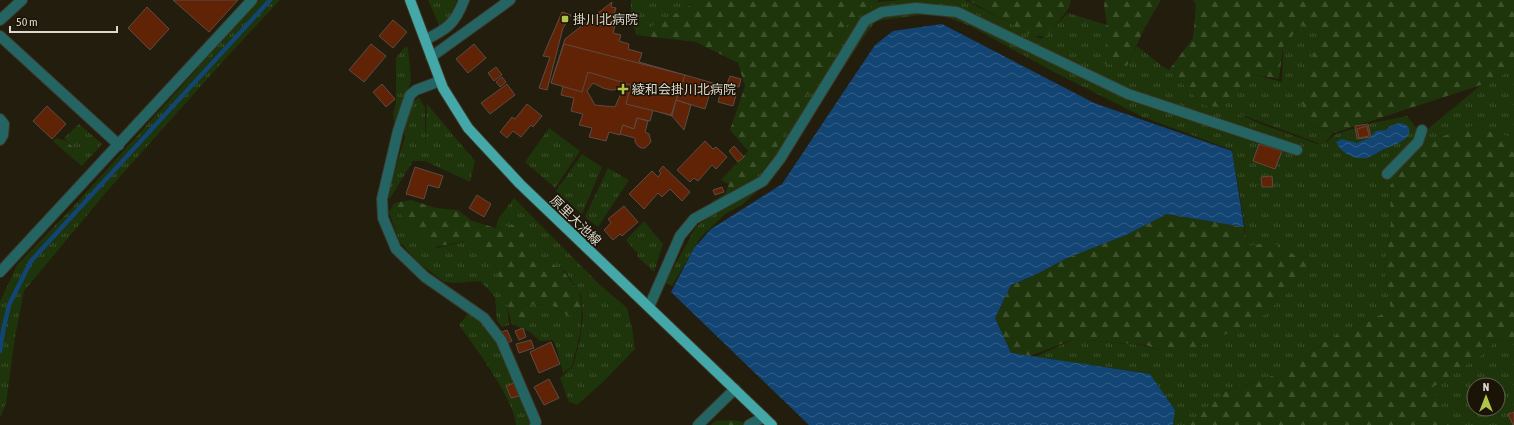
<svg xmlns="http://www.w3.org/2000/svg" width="1514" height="425" font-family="'Asap Condensed','Noto Sans JP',sans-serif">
<defs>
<pattern id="grass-tufts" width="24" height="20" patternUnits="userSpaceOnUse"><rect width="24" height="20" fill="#1e340a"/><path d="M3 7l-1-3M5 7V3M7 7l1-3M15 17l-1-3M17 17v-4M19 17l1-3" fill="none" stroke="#3e512d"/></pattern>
<pattern id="forest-firs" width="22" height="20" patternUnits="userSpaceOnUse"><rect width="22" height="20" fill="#1e340a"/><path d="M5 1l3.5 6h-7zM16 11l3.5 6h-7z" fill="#3e512d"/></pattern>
<pattern id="water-waves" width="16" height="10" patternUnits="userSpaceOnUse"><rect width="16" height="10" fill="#124474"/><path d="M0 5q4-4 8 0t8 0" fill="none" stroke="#345e87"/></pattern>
</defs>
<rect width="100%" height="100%" fill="#231d0e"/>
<!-- grass -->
<g fill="url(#grass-tufts)" fill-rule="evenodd">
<polygon points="259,0 280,0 226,58 109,189 24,291 15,337 6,403 0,418 0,302 17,265 73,207"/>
<path d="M428,0H457C452,14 452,18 439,25Z"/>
<polygon points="631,0 692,0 693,4 636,35 631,16"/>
<path d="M902,0H965L1041,39L1068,13L1107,25L1109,37L1127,66L1137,46L1162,66L1169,70L1239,91L1252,74L1282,82L1283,47L1301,25L1320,31L1302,102L1306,124L1333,133L1324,144L1336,134L1372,123L1407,116L1417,129L1412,142L1481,85L1514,69V138L1471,126L1390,186L1391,223L1384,268L1391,310L1329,339L1280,373L1224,392L1193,425H1173L1175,410L1150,374L1035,357L1074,339L1140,345L1161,350L1270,310L1311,265L1248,246L1232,150L1143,117L1054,72L970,26L936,13L876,21L863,38L770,180L742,205L725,214L700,238L672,286L665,283L696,227L716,211L712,209L711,202L764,170L847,25L876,2ZM1234,112L1318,143L1320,145L1261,124Z"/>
<polygon points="408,47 411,80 408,92 395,126 393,114 396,102 396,58 404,48"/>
<polygon points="419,97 425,108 425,147 427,104 475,161 470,182 425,161 413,161 389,200 391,182 405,137 404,132 412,103"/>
<polygon points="79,124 102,144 82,166 71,157 73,147 64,138"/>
<polygon points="549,128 580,151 555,188 525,162"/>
<polygon points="582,154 602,167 582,214 556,191"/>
<polygon points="608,168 629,180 598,227 585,217"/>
<polygon points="514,198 599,284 627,308 632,328 635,349 603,382 577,405 569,402 560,378 573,366 580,340 583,315 581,295 565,271 530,254 519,225 496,228 498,219"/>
<polygon points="394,203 407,224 437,248 466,241 494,261 507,306 509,325 502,327 497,321 495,297 480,281 456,283 444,282 419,263 399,241 389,212"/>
<polygon points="644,221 663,244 654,272 637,256 638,254 626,240"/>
<polygon points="550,304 570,317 582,307 580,335 572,366 563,373 557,349 553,340 540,341 530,332 525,305"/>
<path d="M470,311L483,320L499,341L532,422L531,425H516C514,399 475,347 459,325Z"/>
<path d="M1496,339L1514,341V411L1508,414L1513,425H1446L1432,387L1485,353ZM1474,385H1498V409H1474Z"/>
</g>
<!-- forest -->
<g fill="url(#forest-firs)">
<polygon points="692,0 882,0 879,0 847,25 764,170 725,194 729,184 721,180 748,151 730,130 745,86 738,63 696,42 636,35 693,4"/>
<polygon points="968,0 1071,0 1069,8 1047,36 1033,36"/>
<polygon points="1105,0 1161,0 1144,29 1127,66 1105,64 1109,37 1104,6"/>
<polygon points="1193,0 1514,0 1514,69 1481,85 1334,133 1306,124 1302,102 1319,32 1301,25 1283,47 1279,79 1252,74 1239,91 1222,107 1204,106 1169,70 1193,38 1196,5"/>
<polygon points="1471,126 1514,138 1514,341 1496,339 1485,353 1433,387 1446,425 1189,425 1197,416 1224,392 1280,373 1329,339 1391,310 1384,268 1391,223 1390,186 1422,144"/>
<polygon points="56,138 66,141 73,147 71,157 53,141"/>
<polygon points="411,200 436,208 458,210 472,221 496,228 519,224 530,254 562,269 579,292 582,307 570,317 550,304 526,305 530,332 512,324 494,261 466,241 435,247 407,224 394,203"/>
<polygon points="1167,214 1244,227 1248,246 1272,242 1312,265 1266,314 1237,329 1197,347 1161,350 1145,345 1074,339 1030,356 1011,353 995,318 1011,285 1037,274 1067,258 1135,230"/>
<path d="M730,420C736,421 742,420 746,425H711L715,421Z"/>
</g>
<!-- water -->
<g fill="url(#water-waves)">
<polygon points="942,24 1094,103 1232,151 1244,227 1167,214 1126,235 1067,258 1037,274 1011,285 995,318 1011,353 1150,374 1175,410 1173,425 809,425 671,292 694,248 711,229 782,184 875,45 893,31"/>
<path d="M1400,123C1409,124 1413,131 1406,138C1400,144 1391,146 1384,149C1378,152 1372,156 1367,158C1354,160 1341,153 1336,142L1342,139L1357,143L1369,138L1376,131L1386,130L1390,126Z"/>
</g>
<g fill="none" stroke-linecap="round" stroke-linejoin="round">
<!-- stream -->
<polyline stroke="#124474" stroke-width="4.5" points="0,351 3,331 9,305 31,261 270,0"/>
</g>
<!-- building -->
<g fill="#612306" stroke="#5d4b44" fill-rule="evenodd">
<polygon points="173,0 238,0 209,32"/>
<path d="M612,2L611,7L616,8L612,21L616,22L613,33L621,35L619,41L629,44L628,49L642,53L639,62L713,83L705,109L676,100L672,116L653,110L650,121L637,118L634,129L623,125L620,135L609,132L606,141L589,137L592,128L579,125L583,114L571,111L574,98L561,95L563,86L551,83L565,39ZM593,83L603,88L611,90L623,89L615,107L595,105L587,91Z"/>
<polygon points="147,7 169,29 150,50 128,28"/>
<polygon points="562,12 571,15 563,28 547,90 539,88 550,57 543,56"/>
<polygon points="393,20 407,32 393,48 379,36"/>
<polygon points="371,44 386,56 364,82 349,70"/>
<polygon points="474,44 486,58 468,73 456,59"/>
<polygon points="564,44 685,75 671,115 626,104 631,85 588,72 582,92 551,83"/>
<polygon points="496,67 502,75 494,81 488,73"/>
<polygon points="730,76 741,79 739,87 727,84"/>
<polygon points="502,77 506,82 500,87 496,82"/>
<polygon points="382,84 395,99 386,107 373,92"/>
<polygon points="507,84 515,95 490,114 481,103"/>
<polygon points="721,91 736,95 733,106 718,102"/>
<polygon points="676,100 691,105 684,130 672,116"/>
<polygon points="527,104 542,116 533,127 531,125 521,137 513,131 507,138 500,132 512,117 515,119"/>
<polygon points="47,106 66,124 52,139 33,121"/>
<polygon points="637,118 648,121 645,132 649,134 651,142 645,148 641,148 638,146 635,142 635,138 620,134 623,125 634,129"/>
<polygon points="1368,124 1371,137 1357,139 1355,126"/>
<polygon points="1367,126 1369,136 1359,138 1357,129"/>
<polygon points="705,141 713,149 716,147 727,157 716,169 712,165 698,181 694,178 690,182 677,170"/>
<polygon points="1259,144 1282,151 1275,169 1253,161"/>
<polygon points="734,146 744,157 738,162 729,151"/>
<polygon points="663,166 690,192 682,201 670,189 662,197 658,193 644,209 629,194 652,171 658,177 661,173 659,171"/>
<polygon points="415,167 443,176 439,188 428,185 424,199 406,194"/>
<polygon points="1272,176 1273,187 1262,187 1261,177"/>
<polygon points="722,187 724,192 715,195 713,190"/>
<polygon points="477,195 491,204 484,217 469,208"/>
<polygon points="624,206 638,222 622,236 620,234 613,240 604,230 611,223 608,219"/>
<polygon points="523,328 526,337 519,340 515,331"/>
<polygon points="507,330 512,341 505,344 499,333"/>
<polygon points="531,340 534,348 519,353 516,344"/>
<polygon points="551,342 560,364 539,373 530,352"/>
<polygon points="549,379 559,398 544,405 534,387"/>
<polygon points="514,383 519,396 511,398 506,386"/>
<polygon points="1514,412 1514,425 1513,425 1508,414"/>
</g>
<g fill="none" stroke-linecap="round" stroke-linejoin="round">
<defs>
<g id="minor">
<polyline points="0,20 22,0"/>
<polyline points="0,36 119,145"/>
<path d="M425,40C447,29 455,24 464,0"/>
<polyline points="431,57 510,0"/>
<polyline points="440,81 416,90 410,95 398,131 382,199 383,218 396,249 425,277 484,318 501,340 536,422 535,425"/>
<polyline points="0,119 4,124 3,135 0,140"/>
<polyline points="1387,174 1418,142 1422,130"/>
<polyline points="0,272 252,0"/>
<polyline points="649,307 680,236 694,219 763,181 780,159 865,21 882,12 916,8 957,12 1128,94 1297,150"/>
<polyline points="698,425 735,389"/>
<polyline points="749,425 764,417"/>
</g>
<polyline id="major" points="410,0 443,88 468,128 520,184 772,425"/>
</defs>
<!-- minor casing -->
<use href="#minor" stroke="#3d3729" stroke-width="12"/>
<!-- major casing -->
<use href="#major" stroke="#3d3729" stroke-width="12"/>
<!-- minor -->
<use href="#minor" stroke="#246564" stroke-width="10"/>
<!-- major -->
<use href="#major" stroke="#43a8a7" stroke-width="10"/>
</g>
<!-- markers -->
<g fill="#b2c34c" stroke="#1a1406" stroke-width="1.5">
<rect x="561" y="15" width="8" height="8" rx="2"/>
<path d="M621 83h4v4h4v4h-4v4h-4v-4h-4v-4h4z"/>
</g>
<g text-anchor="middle" stroke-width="3" stroke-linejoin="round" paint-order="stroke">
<!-- poi labels -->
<g font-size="13" fill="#ddd9d0" stroke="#1a1406" text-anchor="start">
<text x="573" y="24">掛川北病院</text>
<text x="632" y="94">綾和会掛川北病院</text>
</g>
<!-- street labels -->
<g font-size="13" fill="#ddd9d0" stroke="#1a1406">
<text transform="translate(576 220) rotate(44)" y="5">原里大池線</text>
</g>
</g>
<!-- north arrow -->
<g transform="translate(1486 397)"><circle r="19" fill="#1a1406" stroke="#686357"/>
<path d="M0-3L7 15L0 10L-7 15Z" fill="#b2c34c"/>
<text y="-6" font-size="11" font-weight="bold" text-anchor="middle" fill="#ddd9d0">N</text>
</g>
<!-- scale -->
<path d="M10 26v6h107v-6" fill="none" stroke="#ddd9d0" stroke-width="2"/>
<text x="16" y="26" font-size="12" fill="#ddd9d0" stroke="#1a1406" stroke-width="3" paint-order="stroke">50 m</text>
</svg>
